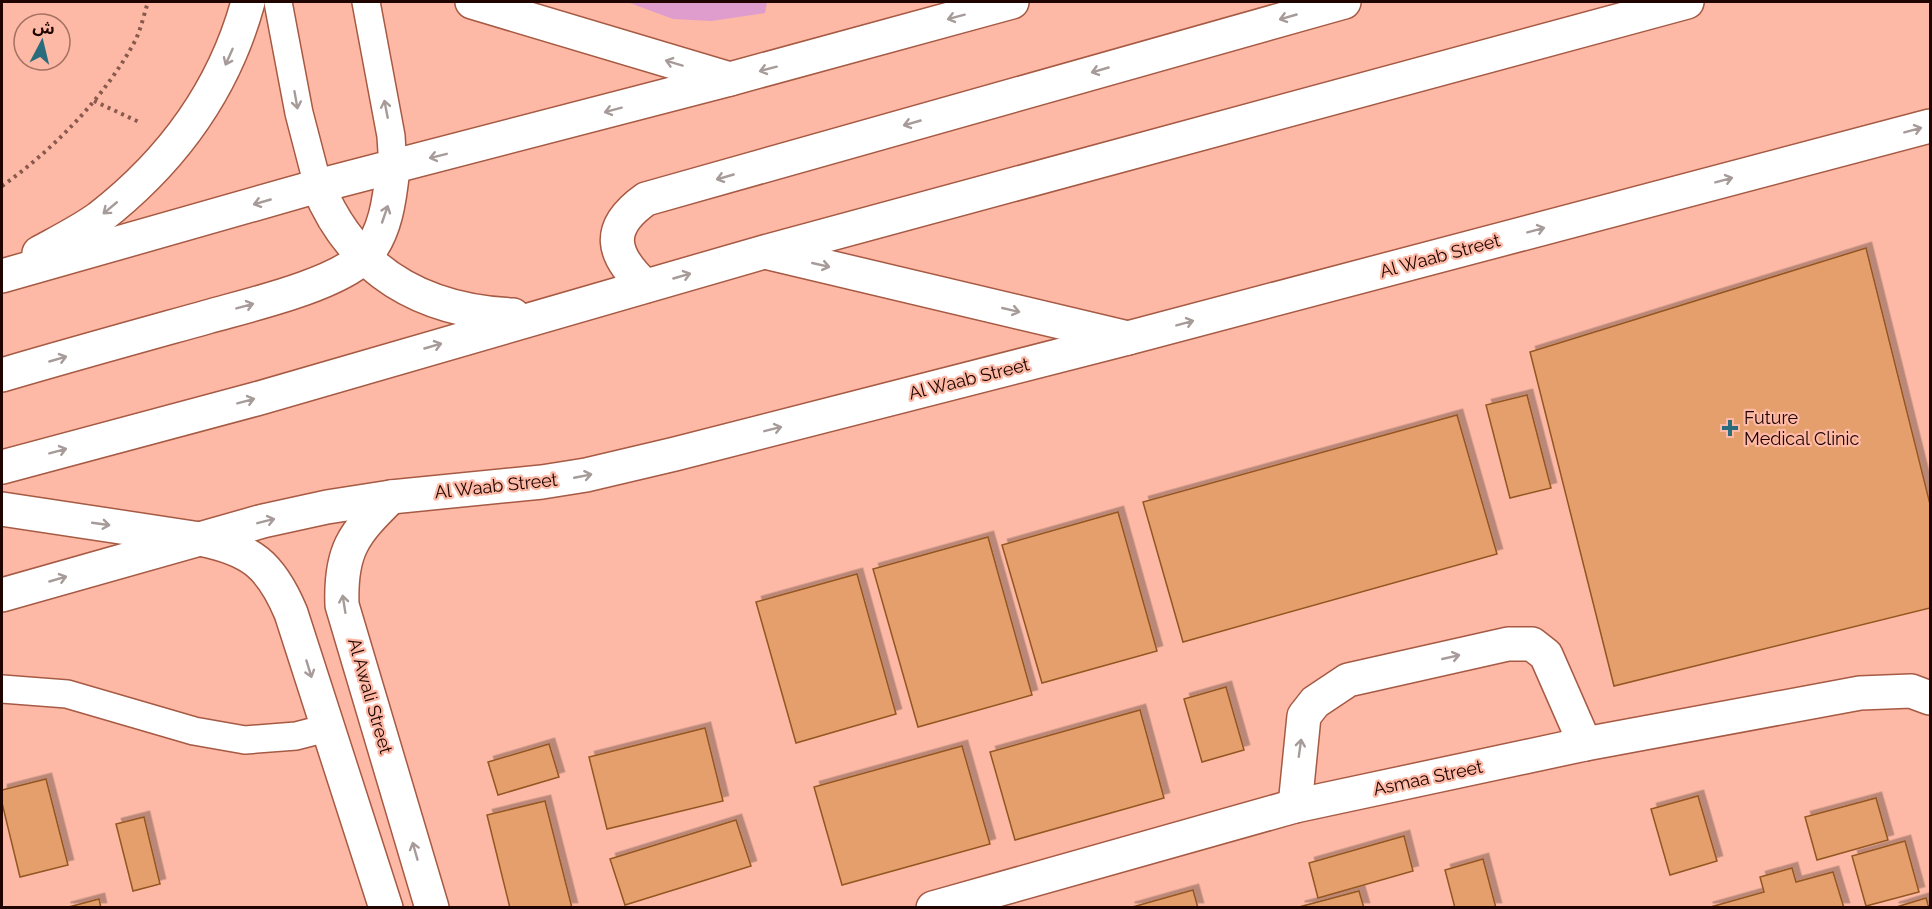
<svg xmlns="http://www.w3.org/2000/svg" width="1932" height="909" font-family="Raleway,'Noto Sans Arabic',sans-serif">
<defs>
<filter id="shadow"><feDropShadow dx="5.5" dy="-5.5" stdDeviation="0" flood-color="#0004"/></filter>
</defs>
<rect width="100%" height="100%" fill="#fdb9a5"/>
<!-- green -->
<polygon fill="#df9dcd" points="627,2 767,2 765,13 711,21 673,19"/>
<!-- building -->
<g fill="#e49f6c" stroke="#945621" stroke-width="1.5" filter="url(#shadow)">
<polygon points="1866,248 1930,504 1930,608 1614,686 1530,352"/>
<polygon points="1527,395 1551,488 1510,498 1486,405"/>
<polygon points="1457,415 1497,554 1183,642 1143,502"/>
<polygon points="1118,512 1157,651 1042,683 1002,545"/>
<polygon points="988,537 1032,695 918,727 873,569"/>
<polygon points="857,574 896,714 796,743 756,602"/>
<polygon points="1226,687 1244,750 1202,762 1184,699"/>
<polygon points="1140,710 1164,798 1015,840 990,752"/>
<polygon points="705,728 723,801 607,829 589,757"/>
<polygon points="549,744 559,777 498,795 488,762"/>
<polygon points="962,746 990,844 842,885 814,787"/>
<polygon points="46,779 68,865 20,877 2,803 2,790"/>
<polygon points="1698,796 1717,861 1670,875 1651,809"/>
<polygon points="1876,798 1888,840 1817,860 1805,817"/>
<polygon points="545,801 572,908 510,908 487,815"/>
<polygon points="144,817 160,884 133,891 116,824"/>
<polygon points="736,820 751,866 625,905 610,859"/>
<polygon points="1404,836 1413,871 1318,898 1309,863"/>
<polygon points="1905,841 1919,892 1866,906 1852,856"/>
<polygon points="1483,859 1496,908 1455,908 1445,870"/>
<polygon points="1792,868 1796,882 1833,872 1844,908 1707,908 1764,892 1760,877"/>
<polygon points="1193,890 1198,908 1129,908"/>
<polygon points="1359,891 1364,908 1299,907"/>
<polygon points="1926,898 1929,908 1893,908"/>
<polygon points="99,899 101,908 65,908"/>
</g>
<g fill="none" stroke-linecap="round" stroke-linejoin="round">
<defs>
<g id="service">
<polyline points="278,2 299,113 318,186"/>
<polyline points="366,2 391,136 393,168"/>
<polyline points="2,689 67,694 194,731 245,740 296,736 327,728"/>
</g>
<g id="minor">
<path d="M391,497C353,534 340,551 342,605L432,908"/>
<path d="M200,539C251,549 271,565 291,613L386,908"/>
<polyline points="2,595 263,521 327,507 391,497 542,482 586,475 675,454 1128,338 1930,126"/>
<polyline points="1295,806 1304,716 1315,702 1348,680 1508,644 1532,644 1546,655 1585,744"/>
<polyline points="933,908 1295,806 1585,744 1860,693 1911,691 1930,698"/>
</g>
<g id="primary">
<polyline points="472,2 730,79"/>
<path d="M318,186C353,272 423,311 513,315"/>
<path d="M39,253C59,242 81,231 99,218C171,162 224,90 248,2"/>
<polyline points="769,253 1128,338"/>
<polyline points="2,276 318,186 730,79 1012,2"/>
<path d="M645,286C611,254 605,228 646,199L1344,2"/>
<path d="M2,375C70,355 139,336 207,317C249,305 333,286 364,257C386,235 390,196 393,168"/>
<polyline points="2,467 256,399 764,252 1687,2"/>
<polyline points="2,509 200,539"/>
</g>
</defs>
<!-- service casing -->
<use href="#service" stroke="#a65a44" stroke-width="30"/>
<!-- minor casing -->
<use href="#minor" stroke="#a65a44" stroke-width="36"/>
<!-- primary casing -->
<use href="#primary" stroke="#a65a44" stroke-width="36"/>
<!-- path -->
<g stroke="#885a4e" stroke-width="4" stroke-dasharray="3 4.5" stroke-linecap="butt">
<polyline points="94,101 139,122"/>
<path d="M2,186C53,150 105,97 135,41C141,29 144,14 148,2"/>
</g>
<!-- service -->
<use href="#service" stroke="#fff" stroke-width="27"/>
<!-- minor -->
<use href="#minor" stroke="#fff" stroke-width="33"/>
<!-- primary -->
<use href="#primary" stroke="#fff" stroke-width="33"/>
</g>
<!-- one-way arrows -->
<defs><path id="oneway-shaft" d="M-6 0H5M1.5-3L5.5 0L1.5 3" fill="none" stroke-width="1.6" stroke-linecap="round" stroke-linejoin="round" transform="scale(1.5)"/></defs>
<g stroke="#a69b99">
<use href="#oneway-shaft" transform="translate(956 17) rotate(165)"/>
<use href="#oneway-shaft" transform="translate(1288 17) rotate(164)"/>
<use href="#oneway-shaft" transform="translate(229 57) rotate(114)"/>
<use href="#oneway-shaft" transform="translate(674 63) rotate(-163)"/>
<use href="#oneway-shaft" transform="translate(768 69) rotate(165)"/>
<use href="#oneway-shaft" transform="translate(1100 70) rotate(164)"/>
<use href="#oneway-shaft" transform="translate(296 100) rotate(80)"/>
<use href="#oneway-shaft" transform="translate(386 109) rotate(-101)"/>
<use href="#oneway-shaft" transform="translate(613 110) rotate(165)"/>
<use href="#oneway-shaft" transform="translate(912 123) rotate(164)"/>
<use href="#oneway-shaft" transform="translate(1913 130) rotate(-15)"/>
<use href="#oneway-shaft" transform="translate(438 156) rotate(166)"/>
<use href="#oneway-shaft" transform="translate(725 177) rotate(164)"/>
<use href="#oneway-shaft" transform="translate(1724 180) rotate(-15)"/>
<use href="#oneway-shaft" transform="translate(262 202) rotate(164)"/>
<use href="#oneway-shaft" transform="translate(110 208) rotate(140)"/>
<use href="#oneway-shaft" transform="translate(385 214) rotate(-71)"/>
<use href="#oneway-shaft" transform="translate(1536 230) rotate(-15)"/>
<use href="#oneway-shaft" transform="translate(821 265) rotate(13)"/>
<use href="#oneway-shaft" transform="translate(682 276) rotate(-16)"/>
<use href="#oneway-shaft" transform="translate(245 306) rotate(-15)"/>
<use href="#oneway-shaft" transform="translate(1011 310) rotate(13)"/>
<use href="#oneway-shaft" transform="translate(1185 323) rotate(-15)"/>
<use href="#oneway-shaft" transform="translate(433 346) rotate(-16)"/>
<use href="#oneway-shaft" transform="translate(58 359) rotate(-16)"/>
<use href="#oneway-shaft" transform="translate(246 401) rotate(-15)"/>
<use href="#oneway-shaft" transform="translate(773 429) rotate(-14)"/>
<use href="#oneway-shaft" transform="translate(58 451) rotate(-15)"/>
<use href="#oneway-shaft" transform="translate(583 476) rotate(-11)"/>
<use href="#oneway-shaft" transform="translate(266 521) rotate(-14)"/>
<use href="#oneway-shaft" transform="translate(101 524) rotate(8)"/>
<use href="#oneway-shaft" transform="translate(58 579) rotate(-16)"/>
<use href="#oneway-shaft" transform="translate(344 604) rotate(-99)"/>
<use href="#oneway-shaft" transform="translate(1451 657) rotate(-13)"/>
<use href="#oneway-shaft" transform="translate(309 669) rotate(73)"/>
<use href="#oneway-shaft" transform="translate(1300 748) rotate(-82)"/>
<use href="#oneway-shaft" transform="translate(415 851) rotate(-106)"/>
</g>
<!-- markers -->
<path fill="#296d7d" stroke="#fdb9a5" stroke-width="2" d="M1727 419h6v6h6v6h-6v6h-6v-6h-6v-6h6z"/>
<g text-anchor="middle" stroke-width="4.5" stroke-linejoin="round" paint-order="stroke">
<!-- street labels -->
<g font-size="18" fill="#200400" stroke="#fdb9a5">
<text transform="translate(1440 256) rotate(-15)" y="6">Al Waab Street</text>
<text transform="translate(969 379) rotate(-14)" y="6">Al Waab Street</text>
<text transform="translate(496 486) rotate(-6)" y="6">Al Waab Street</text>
<text transform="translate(370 696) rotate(74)" y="6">Al Awali Street</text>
<text transform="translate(1428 778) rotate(-12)" y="6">Asmaa Street</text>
</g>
<!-- poi labels -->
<g font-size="18" fill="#200400" stroke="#fdb9a5" text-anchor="start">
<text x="1744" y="424">Future<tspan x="1744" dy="21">Medical Clinic</tspan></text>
</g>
</g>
<!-- border -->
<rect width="1932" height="909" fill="none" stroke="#200400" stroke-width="6"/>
<!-- north arrow -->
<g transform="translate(42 42) rotate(7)"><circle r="28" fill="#fdb9a5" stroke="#a57163" stroke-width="1.5"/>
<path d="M0-4.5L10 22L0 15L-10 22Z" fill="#296d7d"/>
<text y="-9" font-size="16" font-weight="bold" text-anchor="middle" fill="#200400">ش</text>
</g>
</svg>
